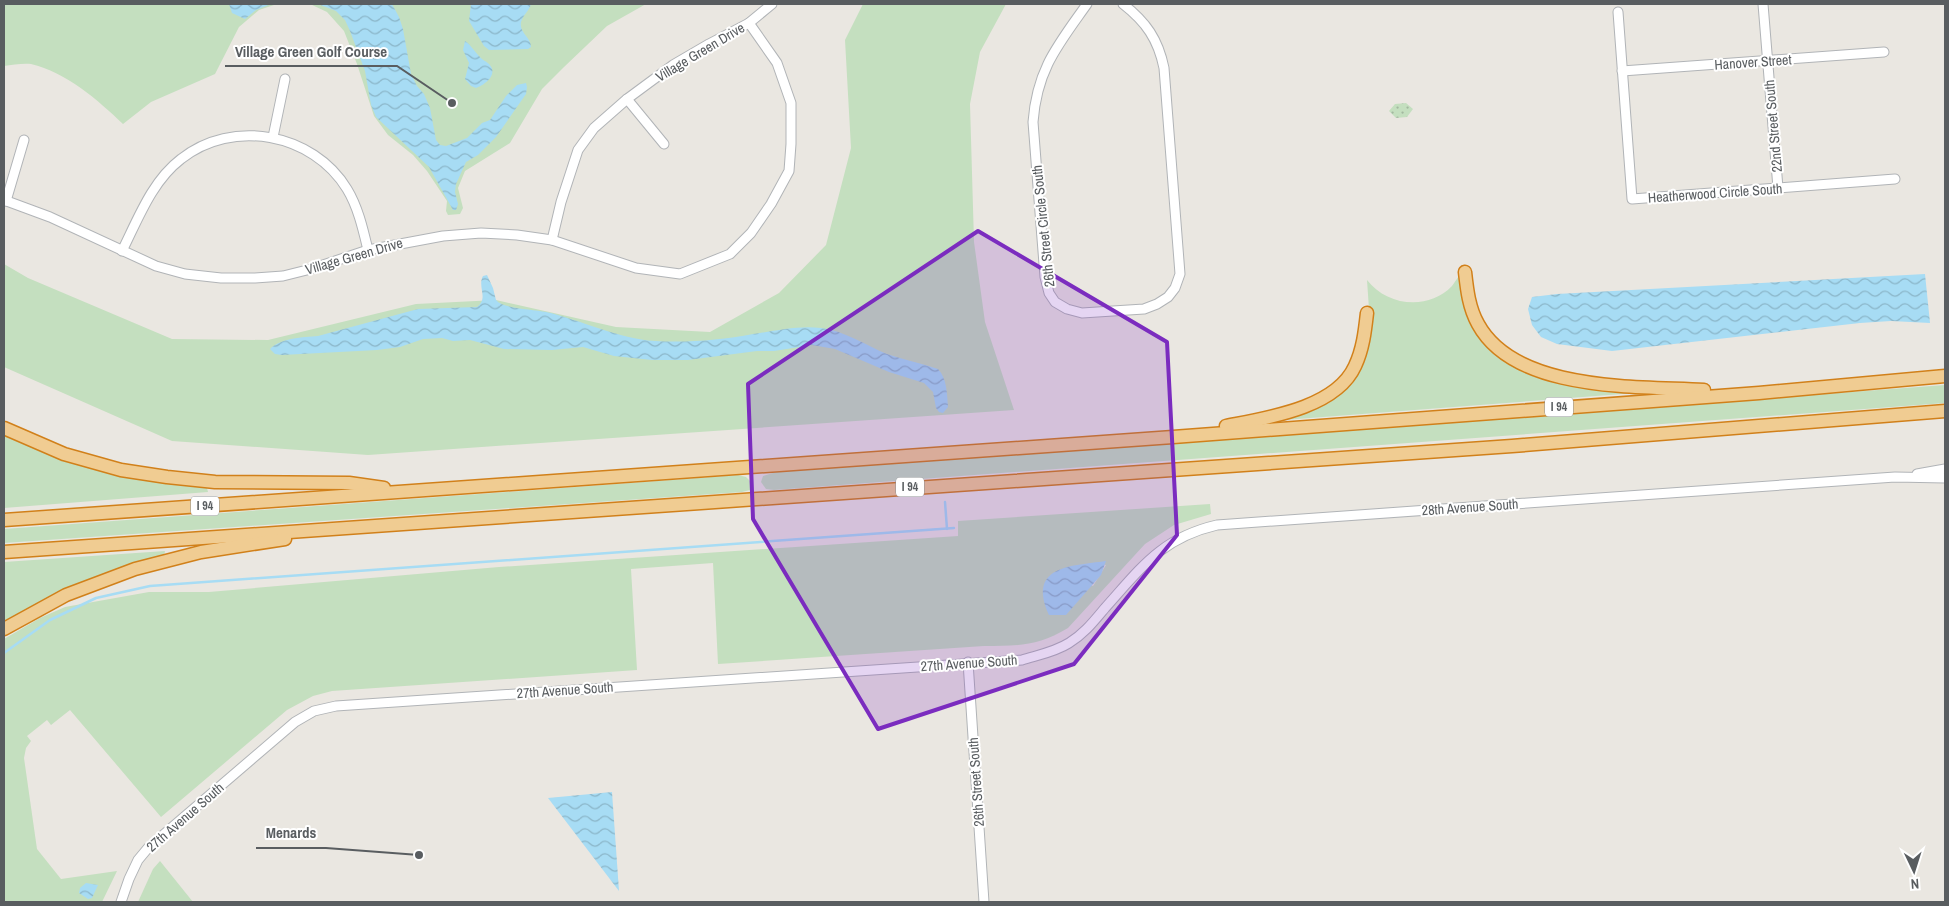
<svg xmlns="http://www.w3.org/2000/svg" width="1949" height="906" font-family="'Archivo Narrow',sans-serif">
<defs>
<pattern id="park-dots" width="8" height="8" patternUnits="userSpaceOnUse" patternTransform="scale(1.25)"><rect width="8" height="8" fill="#c4dfbf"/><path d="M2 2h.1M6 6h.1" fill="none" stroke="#a2b89f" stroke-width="1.8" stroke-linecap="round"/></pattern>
<pattern id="water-waves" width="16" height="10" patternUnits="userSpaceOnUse" patternTransform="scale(1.25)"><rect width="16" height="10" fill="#a7dcf4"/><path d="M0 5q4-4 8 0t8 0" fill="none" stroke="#8bb6c9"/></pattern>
</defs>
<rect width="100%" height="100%" fill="#eae7e1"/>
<!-- grass -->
<g fill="#c4dfbf" fill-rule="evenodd">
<path d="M4,4H277L259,10L239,27L215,74L151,102L123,124C98,100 66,72 31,64C23,63 12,65 4,66Z"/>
<polygon points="310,4 646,4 607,26 564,67 542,89 510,143 465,171 458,188 463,208 460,214 448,215 446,211 447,201 427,171 413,155 388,135 374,116 357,64 344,31 327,12"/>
<polygon points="863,4 1006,4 980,52 970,104 974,242 985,322 1014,410 368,455 172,441 4,367 4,264 28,278 172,339 268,340 416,304 496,300 616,327 710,332 779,293 826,245 851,148 845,40"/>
<path d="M1461,273C1463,288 1464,304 1469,319C1472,329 1478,337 1485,344C1524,386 1581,389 1635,392V393L1284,420L1329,403L1345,388L1370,324L1367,280C1387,306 1428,311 1452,286C1455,282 1458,277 1461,273Z"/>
<polygon points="1945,385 1945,403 774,490 766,489 761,482 763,476 776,472"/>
<path d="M4,434C26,443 48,454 71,462C114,478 161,483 207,488L208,492L4,508Z"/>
<polygon points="738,475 746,477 751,482 750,490 742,492 4,543 4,529"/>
<path d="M1210,504L1211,514L1174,525L1145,544L1068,628C1038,646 1019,646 984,646L718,664L713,563L631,569L637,670L332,691L313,696L287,710L161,817L70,710L51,725L47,720L27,736L31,741L26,748L24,758L37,849L61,879L117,871L102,902H4V639L40,618L65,607L149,592H209L499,567L958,536V521ZM1093,563L1106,565L1093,586L1059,570Z"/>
<polygon points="165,551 164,556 117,569 52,597 4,624 4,562"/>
<polygon points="160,861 193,902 138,902 153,869"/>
</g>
<!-- park -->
<polygon fill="url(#park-dots)" points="1406,103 1413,109 1407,117 1396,118 1389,111 1395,104"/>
<!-- water -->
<g fill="url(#water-waves)">
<polygon points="229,4 271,4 256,10 245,19 232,13"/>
<polygon points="318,4 392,4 399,17 403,29 411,74 417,86 424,94 430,108 436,140 440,145 446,146 467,138 482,123 490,120 506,96 517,85 526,83 527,87 526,94 496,137 478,155 466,162 456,184 455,192 458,204 456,210 453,210 429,167 376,117 371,105 365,71 350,31 345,20 336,11"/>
<path d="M471,4H531C529,11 523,15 521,22C519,33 531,37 531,47L528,49L489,50L484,46L469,21Z"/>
<path d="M465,41C471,45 474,51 479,56C482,60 486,61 489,64C499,74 485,85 476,88L471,86L465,79L469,63L463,50Z"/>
<polygon points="1925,274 1930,323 1891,321 1860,323 1612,351 1557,344 1541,337 1532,325 1528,309 1532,297 1557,294"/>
<path d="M487,275L493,288L496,300C503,309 533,309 546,312C581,320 619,339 655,341C687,343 722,340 753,334C775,331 799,325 821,328C845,331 865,345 887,354C904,360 921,363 938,369C947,378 947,394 948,407L943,413L939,412L936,408L933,392L924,383L889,372L835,349L812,345L774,351H757L688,360H652L614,356L583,347L552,350L504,349L470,340L453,341L442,338L423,339L400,347L377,350L282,355L275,354L270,349C281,338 303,337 318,336L418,309L477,307C489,298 477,287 483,276Z"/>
<path d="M1106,561L1101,575L1066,615H1049C1027,566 1070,566 1106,561Z"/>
<polygon points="612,792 619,891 548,798"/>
<polygon points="86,883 98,885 92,898 88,899 79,893 80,888"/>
</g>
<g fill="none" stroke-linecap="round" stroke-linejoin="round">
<!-- stream -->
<g stroke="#a7dcf4" stroke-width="2.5">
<polyline points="945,502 947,529"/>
<polyline points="4,653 50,620 96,598 150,586 954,528"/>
</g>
<defs>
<g id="minor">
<path d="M1087,4C1058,45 1037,69 1033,122L1045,277L1049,293L1055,302L1067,309L1082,313L1144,309L1157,304L1168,297L1175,288L1180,274L1164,68C1158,39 1146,22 1123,4"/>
<polyline points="1763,4 1778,188"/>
<polyline points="1618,12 1632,199 1895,179"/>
<polyline points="1622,71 1884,52"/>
<polyline points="627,99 664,144"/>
<polyline points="273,137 285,79"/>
<polyline points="4,200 50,217 156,266 185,274 221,278 255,278 283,276 311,269 368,250 443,236 481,233 517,235 552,240 636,268 680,274 730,254 751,233 771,204 789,171 791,144 791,103 777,63 749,23"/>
<polyline points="6,201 24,140"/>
<polyline points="552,240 561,202 578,150 594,128 627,99 673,65 709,44 749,23 772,4"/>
<path d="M122,251C138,219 152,181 181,159C232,118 313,133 347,189C358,207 363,229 368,250"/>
<polyline points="1917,474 1945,469"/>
<polyline points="968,662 984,902"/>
<path d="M121,902L129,879L138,860L148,848L295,722L314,711L336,706L1022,660C1038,655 1055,652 1069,643C1084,634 1094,621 1105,608C1141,568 1161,538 1217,525L1895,477L1945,478"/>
</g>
<g id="highway">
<path d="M1465,272C1467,290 1469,308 1478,324C1515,392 1636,386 1704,390"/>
<path d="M1226,426C1267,418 1336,408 1355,366C1363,349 1365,331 1367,313"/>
<polyline points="4,428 64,454 121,470 167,477 215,482 349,483 384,488"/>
<polyline points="4,520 1173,437 1759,393 1945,376"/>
<polyline points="4,552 1512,446 1945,411"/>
<polyline points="4,629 66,595 135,569 201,552 285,539"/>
</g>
</defs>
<!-- minor casing -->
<use href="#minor" stroke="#b1b4b7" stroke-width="11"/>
<!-- highway casing -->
<use href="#highway" stroke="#d1801a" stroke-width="15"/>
<!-- minor -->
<use href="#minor" stroke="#fff" stroke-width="9"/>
<!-- highway -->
<use href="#highway" stroke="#f0cc92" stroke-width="12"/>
</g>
<!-- marked area -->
<path fill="#7b2cbf" fill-opacity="0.2" stroke="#7b2cbf" stroke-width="4" stroke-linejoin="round" d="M978,231L1167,342L1177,535L1074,664L878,729L753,519L748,384Z"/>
<g text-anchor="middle" stroke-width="4" stroke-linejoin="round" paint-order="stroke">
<!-- shield labels -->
<g fill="#fff" stroke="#8b8e90" stroke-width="1">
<rect x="1545" y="397.5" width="28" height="19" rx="4"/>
<rect x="896" y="477.5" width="28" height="19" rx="4"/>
<rect x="191" y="496.5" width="28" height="19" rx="4"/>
</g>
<g font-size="12" font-weight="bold" fill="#595d60">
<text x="1559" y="411">I 94</text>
<text x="910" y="491">I 94</text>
<text x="205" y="510">I 94</text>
</g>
<!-- street labels -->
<g font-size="14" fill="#595d60" stroke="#fff">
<text transform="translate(700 52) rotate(-31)" y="5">Village Green Drive</text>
<text transform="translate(1753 62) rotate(-4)" y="5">Hanover Street</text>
<text transform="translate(1773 126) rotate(-95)" y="5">22nd Street South</text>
<text transform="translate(1715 193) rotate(-4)" y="5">Heatherwood Circle South</text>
<text transform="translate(1043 226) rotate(-96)" y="5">26th Street Circle South</text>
<text transform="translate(354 256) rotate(-16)" y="5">Village Green Drive</text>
<text transform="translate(1470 507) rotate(-4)" y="5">28th Avenue South</text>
<text transform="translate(969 663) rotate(-4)" y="5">27th Avenue South</text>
<text transform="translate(565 690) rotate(-4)" y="5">27th Avenue South</text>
<text transform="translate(976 782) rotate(-94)" y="5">26th Street South</text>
<text transform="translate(185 817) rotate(-41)" y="5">27th Avenue South</text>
</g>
</g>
<!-- callouts -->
<path fill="none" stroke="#595d60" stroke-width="2" d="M452 103L397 66H225M419 855L326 848H256"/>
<g fill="#595d60" stroke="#fff" stroke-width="2">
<circle cx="452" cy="103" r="5"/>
<circle cx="419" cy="855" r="5"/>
</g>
<g font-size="15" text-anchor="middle" font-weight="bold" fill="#595d60" stroke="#fff" stroke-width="4" stroke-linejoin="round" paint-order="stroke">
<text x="311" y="57">Village Green Golf Course</text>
<text x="291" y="838">Menards</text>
</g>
<!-- border -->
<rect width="1949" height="906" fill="none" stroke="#595d60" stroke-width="10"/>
<!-- north arrow -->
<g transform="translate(1914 871) rotate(176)" stroke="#ffffff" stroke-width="4" paint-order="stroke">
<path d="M0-4L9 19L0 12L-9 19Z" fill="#595d60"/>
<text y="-8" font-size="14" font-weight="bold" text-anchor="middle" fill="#595d60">N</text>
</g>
</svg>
